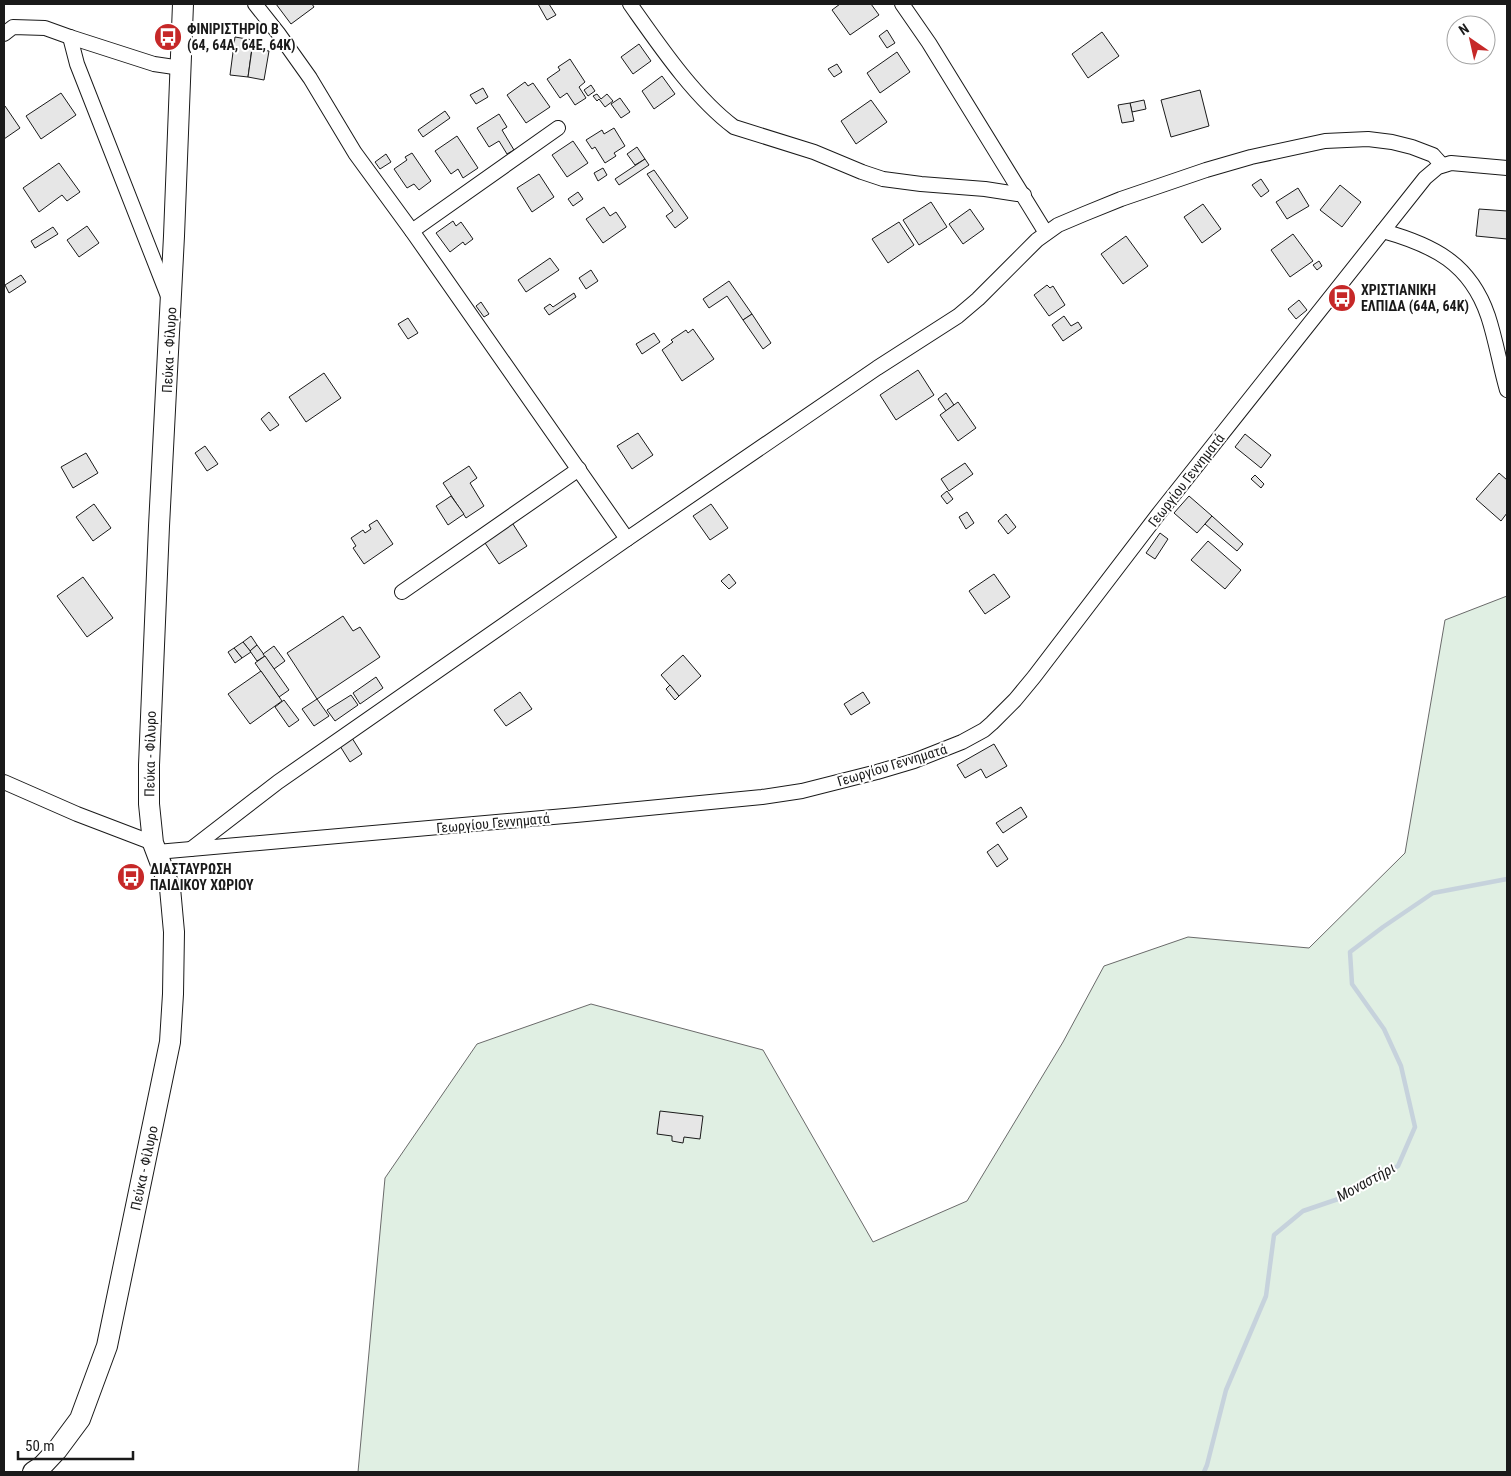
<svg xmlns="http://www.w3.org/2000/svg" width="1511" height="1476" font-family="'Roboto Condensed',sans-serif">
<rect width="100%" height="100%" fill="#fff"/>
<!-- green -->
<polygon fill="#e0efe3" stroke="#6a6a6a" points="1507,596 1507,1472 358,1472 385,1178 477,1044 591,1004 763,1050 873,1242 967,1201 1063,1042 1104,966 1188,937 1309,948 1405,853 1445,620"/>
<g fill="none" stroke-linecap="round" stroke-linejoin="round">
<!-- stream -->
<polyline stroke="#c6d2dc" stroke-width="4.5" points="1204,1472 1207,1465 1226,1390 1266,1296 1274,1235 1303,1211 1344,1197 1398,1166 1415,1127 1401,1066 1384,1029 1352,984 1350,952 1383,927 1433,893 1507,879"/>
</g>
<!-- building -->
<g fill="#e6e6e6" stroke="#1a1a1a">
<polygon points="276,4 312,4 314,7 291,24"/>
<polygon points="538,4 549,4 556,15 547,20"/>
<polygon points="840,4 871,4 879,15 850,35 832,10"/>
<polygon points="887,30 895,43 887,48 879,36"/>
<polygon points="1102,32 1119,56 1088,78 1072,54"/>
<polygon points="235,37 253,40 248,77 230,75"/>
<polygon points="639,44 651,61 633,74 621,57"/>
<polygon points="252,49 269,51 264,80 248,77"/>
<polygon points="897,52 910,72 880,93 867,73"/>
<polygon points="570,59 585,82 579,87 586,98 575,105 567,93 560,98 547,79 560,70 558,67"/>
<polygon points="837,64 842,72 834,77 828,69"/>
<polygon points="662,76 675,94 654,109 642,91"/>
<polygon points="525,82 528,86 533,83 550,107 526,123 507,95"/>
<polygon points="591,85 595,91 588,96 584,90"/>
<polygon points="483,88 488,97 476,104 470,95"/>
<polygon points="1200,90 1209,126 1171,137 1161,100"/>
<polygon points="61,93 76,115 41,139 26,116"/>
<polygon points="597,94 601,99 607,94 613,101 605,107 599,99 597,101 593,96"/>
<polygon points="620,98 630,112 621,118 611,104"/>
<polygon points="871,100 887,122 856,144 841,121"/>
<polygon points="1144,100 1146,109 1132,112 1130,103"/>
<polygon points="1130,103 1134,121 1122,123 1118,105"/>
<polygon points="5,106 20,128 4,139 4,107"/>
<polygon points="445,111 450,118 423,137 418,130"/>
<polygon points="499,114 507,127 502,130 514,150 507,154 499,141 489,147 477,128"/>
<polygon points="614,128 625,146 614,153 616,156 605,163 595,147 592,149 586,140 602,130 604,134"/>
<polygon points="457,136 478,168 463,178 458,169 451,174 435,151"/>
<polygon points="573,141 588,163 567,177 552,155"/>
<polygon points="637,147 645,159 635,165 627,154"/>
<polygon points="412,153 431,181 419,190 414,184 407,188 394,169 407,160 405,157"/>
<polygon points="386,154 391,162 380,169 375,162"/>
<polygon points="645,159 649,165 619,185 615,179"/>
<polygon points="59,163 80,192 67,201 62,195 39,212 23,188"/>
<polygon points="603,168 607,175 598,181 594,173"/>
<polygon points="654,170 688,218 675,228 666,216 673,211 647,174"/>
<polygon points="539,174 554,197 532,212 517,188"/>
<polygon points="1261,179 1269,191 1261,197 1252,185"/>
<polygon points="1340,185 1361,202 1342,227 1320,210"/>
<polygon points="1298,188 1309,206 1287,219 1276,202"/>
<polygon points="578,192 583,199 573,206 568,199"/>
<polygon points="931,202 947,227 919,245 903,220"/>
<polygon points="1203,204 1221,229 1202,243 1184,217"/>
<polygon points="604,207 610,216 616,212 626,227 603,243 586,219"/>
<polygon points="970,209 984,229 963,244 949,224"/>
<polygon points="1479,209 1507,211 1507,239 1476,236"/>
<polygon points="453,221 456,226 461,222 473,239 465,245 463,242 450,252 436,233"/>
<polygon points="899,222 914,245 888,263 872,239"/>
<polygon points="87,226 99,243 79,257 67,240"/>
<polygon points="53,227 58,234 35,248 31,241"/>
<polygon points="1293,234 1313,261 1290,277 1271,250"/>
<polygon points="1126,236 1148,266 1123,284 1101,254"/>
<polygon points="550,258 559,270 526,292 518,280"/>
<polygon points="1319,261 1322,266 1317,270 1313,265"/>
<polygon points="591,270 598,281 586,289 579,278"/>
<polygon points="21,275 26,282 9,293 5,285"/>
<polygon points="729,281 752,314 743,320 727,296 709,308 703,299"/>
<polygon points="1047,285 1050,288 1053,286 1065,305 1049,316 1034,295"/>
<polygon points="574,293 576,297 549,315 544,308 550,304 553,307"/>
<polygon points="1299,300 1307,310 1296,319 1288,309"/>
<polygon points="481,302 489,314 484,317 476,306"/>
<polygon points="752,314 771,343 763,349 743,320"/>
<polygon points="1064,316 1071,326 1078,322 1082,328 1063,341 1052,325"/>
<polygon points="408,318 418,333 408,339 398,324"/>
<polygon points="693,329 714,359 682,381 662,350 673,342 671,340 686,330 688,333"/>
<polygon points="654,333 660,342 642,354 636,344"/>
<polygon points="918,370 934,395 896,420 880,395"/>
<polygon points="324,373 341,398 306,422 289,397"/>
<polygon points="946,393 954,405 946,411 938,399"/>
<polygon points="958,402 976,428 958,441 940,415"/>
<polygon points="269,412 279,425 270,431 261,419"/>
<polygon points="638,433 653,455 632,469 617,446"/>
<polygon points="1245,434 1271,455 1261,468 1235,447"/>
<polygon points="205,446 218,464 207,471 195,453"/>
<polygon points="86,453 98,473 73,488 61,467"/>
<polygon points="965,463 973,474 949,491 941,479"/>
<polygon points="469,466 477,478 470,483 484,506 466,518 443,483"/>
<polygon points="1499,473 1507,480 1507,513 1501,521 1476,499"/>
<polygon points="1255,475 1264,484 1261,488 1251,479"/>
<polygon points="947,491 953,499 947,504 941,496"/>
<polygon points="451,496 464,514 448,525 436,506"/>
<polygon points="1189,496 1212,516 1197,533 1174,513"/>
<polygon points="94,504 111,528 93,541 76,517"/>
<polygon points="711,504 728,528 710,540 693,516"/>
<polygon points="967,512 974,523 966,529 959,517"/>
<polygon points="1006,514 1016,527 1008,534 998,521"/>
<polygon points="1212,516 1243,544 1237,551 1205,524"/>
<polygon points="377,520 393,544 364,564 353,548 356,546 351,538 363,530 365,533 371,529 369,525"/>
<polygon points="511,521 527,546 499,564 483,540"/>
<polygon points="1160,533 1168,539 1155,559 1146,553"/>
<polygon points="1208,541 1241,570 1225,589 1191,560"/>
<polygon points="729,574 736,583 729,589 721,581"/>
<polygon points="994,574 1010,597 985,614 969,591"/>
<polygon points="83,577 113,618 87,637 57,596"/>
<polygon points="343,616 353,631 360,627 380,657 317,699 287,653"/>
<polygon points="251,636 257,645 250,651 243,642"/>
<polygon points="243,642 251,652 242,658 234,648"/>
<polygon points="257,645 265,656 257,661 250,651"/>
<polygon points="274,646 285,661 274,669 263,654"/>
<polygon points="234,648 242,658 235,663 228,652"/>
<polygon points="683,655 701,676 679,696 661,675"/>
<polygon points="265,656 289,690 279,697 255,663"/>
<polygon points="261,671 282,701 250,724 228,694"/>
<polygon points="376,677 383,688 360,704 353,693"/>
<polygon points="670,685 679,696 675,700 666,689"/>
<polygon points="520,692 532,709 506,726 494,710"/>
<polygon points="863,692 870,703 851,715 844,704"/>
<polygon points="351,695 358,705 335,721 327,710"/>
<polygon points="317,699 329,716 314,726 302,709"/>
<polygon points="284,700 299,720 289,727 275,707"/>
<polygon points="352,738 362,754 350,762 340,746"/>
<polygon points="994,744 1007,766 986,778 981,769 965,778 957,765"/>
<polygon points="1021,807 1027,817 1003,833 996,823"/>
<polygon points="998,844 1008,859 997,867 987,852"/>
<polygon points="660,1111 703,1116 700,1139 684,1137 683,1143 672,1141 672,1136 657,1134"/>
</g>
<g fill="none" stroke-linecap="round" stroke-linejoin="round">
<defs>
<g id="minor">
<polyline points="255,4 278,33 310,78 355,153 412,231 627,539"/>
<path d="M630,4C659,45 694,97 734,127L814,152L862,172L883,179L921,184L985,189L1024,195"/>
<polyline points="902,4 929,43 1046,233"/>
<polyline points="4,34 13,27 45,28 70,37 154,64 181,68"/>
<polyline points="70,37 77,64 168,296"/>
<polyline points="412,231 558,128"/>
<path d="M1383,231C1433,245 1470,263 1488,316C1496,340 1500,366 1507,390"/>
<polyline points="402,592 579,469"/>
<polyline points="4,782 77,814 153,843"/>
<polyline points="191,849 278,782 627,539 877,368 958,316 978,299 1037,240 1058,225 1084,214 1121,199 1206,170 1251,157 1325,141 1368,139 1392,142 1412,147 1433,155 1442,165"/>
<polyline points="157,852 576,815 762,797 802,791 877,772 914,761 962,742 984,730 992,723 1015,700 1034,677 1160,512 1425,178 1438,167 1451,163 1507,168"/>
</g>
<polyline id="secondary" points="33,1472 42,1466 57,1450 80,1419 107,1346 170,1042 173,994 174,932 170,888 153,843 149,804 149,765 159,526 174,236 183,4"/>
</defs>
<!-- minor casing -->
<use href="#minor" stroke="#1a1a1a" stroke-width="16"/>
<!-- secondary casing -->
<use href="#secondary" stroke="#1a1a1a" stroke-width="22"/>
<!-- minor -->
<use href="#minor" stroke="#fff" stroke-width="14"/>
<!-- secondary -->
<use href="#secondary" stroke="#fff" stroke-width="20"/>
</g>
<!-- icons -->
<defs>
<symbol id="bus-disc" viewBox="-11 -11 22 22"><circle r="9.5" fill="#c62828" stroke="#fff"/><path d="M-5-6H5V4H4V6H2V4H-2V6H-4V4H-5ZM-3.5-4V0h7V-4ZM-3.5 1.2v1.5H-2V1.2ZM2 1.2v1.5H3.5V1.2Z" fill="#fff"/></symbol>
</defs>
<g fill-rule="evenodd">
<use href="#bus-disc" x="152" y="21" width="32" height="32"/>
<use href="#bus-disc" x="1326" y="282" width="32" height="32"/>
<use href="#bus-disc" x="115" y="861" width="32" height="32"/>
</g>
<g text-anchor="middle" stroke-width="4" stroke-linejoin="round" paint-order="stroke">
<!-- poi labels -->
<g font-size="14" font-weight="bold" fill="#1a1a1a" stroke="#fff" text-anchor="start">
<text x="187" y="34">ΦΙΝΙΡΙΣΤΗΡΙΟ B<tspan x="187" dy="16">(64, 64Α, 64Ε, 64Κ)</tspan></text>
<text x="1361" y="295">ΧΡΙΣΤΙΑΝΙΚΗ<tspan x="1361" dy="16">ΕΛΠΙΔΑ (64Α, 64Κ)</tspan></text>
<text x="150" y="874">ΔΙΑΣΤΑΥΡΩΣΗ<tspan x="150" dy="16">ΠΑΙΔΙΚΟΥ ΧΩΡΙΟΥ</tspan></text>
</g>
<!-- street labels -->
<g font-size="14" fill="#1a1a1a" stroke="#fff">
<text transform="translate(169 350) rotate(-87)" y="5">Πεύκα - Φίλυρο</text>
<text transform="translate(1186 480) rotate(-52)" y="5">Γεωργίου Γεννηματά</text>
<text transform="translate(150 754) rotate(-89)" y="5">Πεύκα - Φίλυρο</text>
<text transform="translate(892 765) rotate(-17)" y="5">Γεωργίου Γεννηματά</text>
<text transform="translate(493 823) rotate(-5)" y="5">Γεωργίου Γεννηματά</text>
<text transform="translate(144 1168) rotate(-78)" y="5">Πεύκα - Φίλυρο</text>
</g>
<!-- water labels -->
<g font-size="15" font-style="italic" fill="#1a1a1a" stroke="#fff">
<text transform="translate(1366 1182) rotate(-29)" y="5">Μοναστήρι</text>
</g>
</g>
<!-- border -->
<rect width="1511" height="1476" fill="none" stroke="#1a1a1a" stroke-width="10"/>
<!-- north arrow -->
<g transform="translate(1471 40) rotate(326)"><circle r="24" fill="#ffffff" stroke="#a3a3a3"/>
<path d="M0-4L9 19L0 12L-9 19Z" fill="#c62828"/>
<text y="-8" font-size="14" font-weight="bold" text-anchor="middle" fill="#1a1a1a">N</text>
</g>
<!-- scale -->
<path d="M18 1451v8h115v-8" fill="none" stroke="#1a1a1a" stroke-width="2.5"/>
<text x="25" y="1451" font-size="15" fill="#1a1a1a" stroke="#ffffff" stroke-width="4" paint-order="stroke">50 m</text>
</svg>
